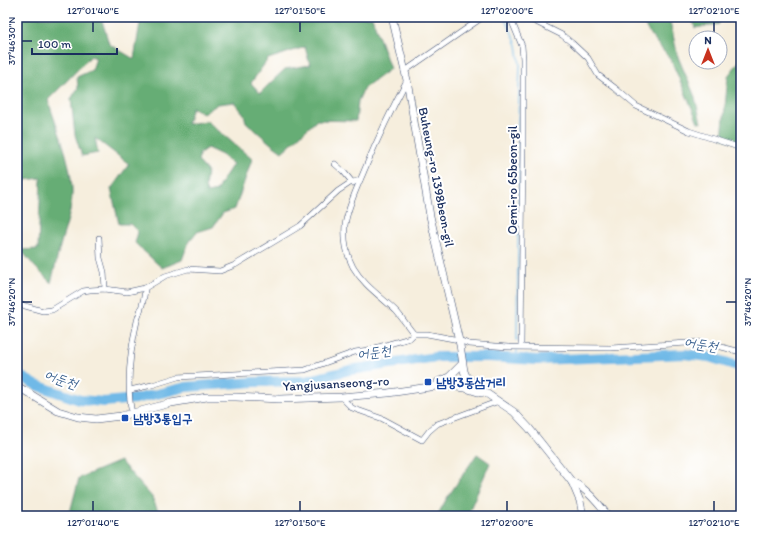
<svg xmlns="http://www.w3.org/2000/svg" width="758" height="533" font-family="Itim,'Poor Story',sans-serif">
<rect width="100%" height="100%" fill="#fff"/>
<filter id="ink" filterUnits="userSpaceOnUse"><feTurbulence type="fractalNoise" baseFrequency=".025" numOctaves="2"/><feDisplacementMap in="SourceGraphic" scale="8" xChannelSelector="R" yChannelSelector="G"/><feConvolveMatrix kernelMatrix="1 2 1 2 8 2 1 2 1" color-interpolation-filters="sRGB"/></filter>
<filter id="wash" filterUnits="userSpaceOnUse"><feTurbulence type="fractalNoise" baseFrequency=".012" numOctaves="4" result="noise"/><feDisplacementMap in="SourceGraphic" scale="16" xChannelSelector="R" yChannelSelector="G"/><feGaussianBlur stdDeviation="0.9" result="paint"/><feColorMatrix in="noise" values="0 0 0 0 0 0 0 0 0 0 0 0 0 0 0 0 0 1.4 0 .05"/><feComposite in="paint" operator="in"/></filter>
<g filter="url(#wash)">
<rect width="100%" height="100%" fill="#f6eedd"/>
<!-- forest -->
<g fill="#66ad74" stroke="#406e69" fill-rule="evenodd">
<path d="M17,17H101L109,44L134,59L141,17H372L390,69L364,88L358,101L356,121L317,120L282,152L271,144L246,122L244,114L234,102L218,104L203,114L192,107L187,124L207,121L252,159L235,209L223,213L213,227L197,232L189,241L182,260L162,268L135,243L138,232L130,224H119L111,189L129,164L95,138L98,153L82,156L75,135L71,99L78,88L77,77L92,70L96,58L91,56L48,100C57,129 70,157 72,188C73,205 67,223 62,239C58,253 55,268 51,283L35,267L21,250L38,249L41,178L25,180L17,197ZM305,47L310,65L285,69L265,88L260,93L251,83L268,59ZM207,148L222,155L233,164L220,184L217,191L207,193L205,187L207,171L198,161L200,153Z"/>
<polygon points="640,17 669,17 678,57 695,97 701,123 698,122 671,60 651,36"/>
<polygon points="692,17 719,17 719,24 695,28"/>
<polygon points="741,59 741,145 722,138 728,76"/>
<polygon points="477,454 490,463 467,516 437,516 447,498"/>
<polygon points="120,461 152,497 160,516 69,516 79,478"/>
</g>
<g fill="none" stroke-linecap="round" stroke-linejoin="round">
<!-- stream -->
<g stroke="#6fb9e7" stroke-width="1.5">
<polyline points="502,17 508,24 517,45 520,65 518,125 519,165 517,340"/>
<polyline points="517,350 517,359"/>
</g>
<!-- river -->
<polyline stroke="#6fb9e7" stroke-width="10" points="17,374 36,385 80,400 104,402 136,399 186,387 254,382 305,381 350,370 436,357 489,357 537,360 685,354 709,357 741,367"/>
</g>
</g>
<g filter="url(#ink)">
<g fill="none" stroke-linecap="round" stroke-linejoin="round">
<defs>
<g id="street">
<polyline points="510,17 522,46 523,59 523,143 521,346"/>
<polyline points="524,17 528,18 562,35 572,43 588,58 598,75 615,88 636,106 689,131 741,148"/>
<polyline points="405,71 483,17"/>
<path d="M407,80C391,110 377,140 364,171C357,188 348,206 345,225C344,239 346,254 353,267C364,286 382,297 397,312C403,319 408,327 414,334"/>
<polyline points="335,164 343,171 353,183"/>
<polyline points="99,238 100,258 104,272 105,289"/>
<polyline points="18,304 43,311 52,310 83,291 90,290 105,289 127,292 145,288"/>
<polyline points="130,390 152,385 178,377 305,370 355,352 368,350 410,338 414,334 427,334 459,340 469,344 508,347 611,348 702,342 741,352"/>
<polyline points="341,397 352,408 383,419 422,440 429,431 437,424 499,401"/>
<path d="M132,414C126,384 130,351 137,321C140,310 145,300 145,288L165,276L188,269L220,271L235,265L300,226L338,191L350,183L360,180"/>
</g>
<g id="secondary">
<polyline points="392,17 407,80 430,216 460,345 464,371 466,376 477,387 514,412 529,428 572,482 580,501 583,516"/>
<polyline points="438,382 449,377 462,364"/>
<polyline points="17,386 58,411 78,417 96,419 121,416 171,403 207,397 236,397 279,399 341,397 388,393 471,381"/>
<polyline points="448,386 465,388 481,393"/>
<path d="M572,482C584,486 600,505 608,516"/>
<polyline points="583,515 599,516"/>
</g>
</defs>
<!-- street casing -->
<use href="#street" stroke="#3c4c71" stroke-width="6"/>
<!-- secondary casing -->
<use href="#secondary" stroke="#3c4c71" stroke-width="8"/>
<!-- street -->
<use href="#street" stroke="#fff" stroke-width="5"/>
<!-- secondary -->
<use href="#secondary" stroke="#fff" stroke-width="7"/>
</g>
</g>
<!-- ticks -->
<path fill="none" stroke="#1b2f5e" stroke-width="1.5" d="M93,22V32M300,22V32M507,22V32M714,22V32M22,41H32M22,302H32M726,302H736M93,501V511M300,501V511M507,501V511M714,501V511"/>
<!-- markers -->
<g fill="#1a4fb4" stroke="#fff" stroke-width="1.5">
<rect x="424" y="378" width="8" height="8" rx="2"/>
<rect x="121" y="414" width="8" height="8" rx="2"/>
</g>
<g text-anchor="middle" stroke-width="4" stroke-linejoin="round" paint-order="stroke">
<!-- street labels -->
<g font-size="13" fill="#1b2f5e" stroke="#fff">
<text transform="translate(437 177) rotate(79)" y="5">Buheung-ro 1398beon-gil</text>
<text transform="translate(512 180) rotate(-90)" y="5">Oemi-ro 65beon-gil</text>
<text transform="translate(336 383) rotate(-3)" y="5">Yangjusanseong-ro</text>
</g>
<!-- transit labels -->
<g font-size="13" font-weight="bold" fill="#164399" stroke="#fff" text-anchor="start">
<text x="436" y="387">남방3동삼거리</text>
<text x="133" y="423">남방3통입구</text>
</g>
<!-- water labels -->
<g font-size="14" font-style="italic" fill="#385f8e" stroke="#fff">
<text transform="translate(701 344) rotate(9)" y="5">어둔천</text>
<text transform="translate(374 352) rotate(-8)" y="5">어둔천</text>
<text transform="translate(61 379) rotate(19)" y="5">어둔천</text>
</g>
</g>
<!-- margin -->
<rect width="758" height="533" fill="none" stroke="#fff" stroke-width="44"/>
<!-- north arrow -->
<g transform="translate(708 50)"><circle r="19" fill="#ffffff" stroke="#a4acbf"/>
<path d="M0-3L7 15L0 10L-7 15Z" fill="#c8321e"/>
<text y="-6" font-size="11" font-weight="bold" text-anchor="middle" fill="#1b2f5e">N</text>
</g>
<!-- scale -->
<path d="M32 48v6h85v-6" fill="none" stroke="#1b2f5e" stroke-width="2"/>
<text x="38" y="48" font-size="12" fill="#1b2f5e" stroke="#ffffff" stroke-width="3" paint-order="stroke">100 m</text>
<rect x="22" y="22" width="714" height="489" fill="none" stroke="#1b2f5e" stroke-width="1.5"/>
<g font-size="10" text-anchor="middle" fill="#1b2f5e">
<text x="93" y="14">127°01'40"E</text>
<text x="300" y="14">127°01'50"E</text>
<text x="507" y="14">127°02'00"E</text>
<text x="714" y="14">127°02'10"E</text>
<text transform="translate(11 41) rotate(-90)" y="4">37°46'30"N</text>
<text transform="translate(11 302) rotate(-90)" y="4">37°46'20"N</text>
<text transform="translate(747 302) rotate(-90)" y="4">37°46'20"N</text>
<text x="93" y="526">127°01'40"E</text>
<text x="300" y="526">127°01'50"E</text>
<text x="507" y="526">127°02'00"E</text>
<text x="714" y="526">127°02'10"E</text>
</g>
</svg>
